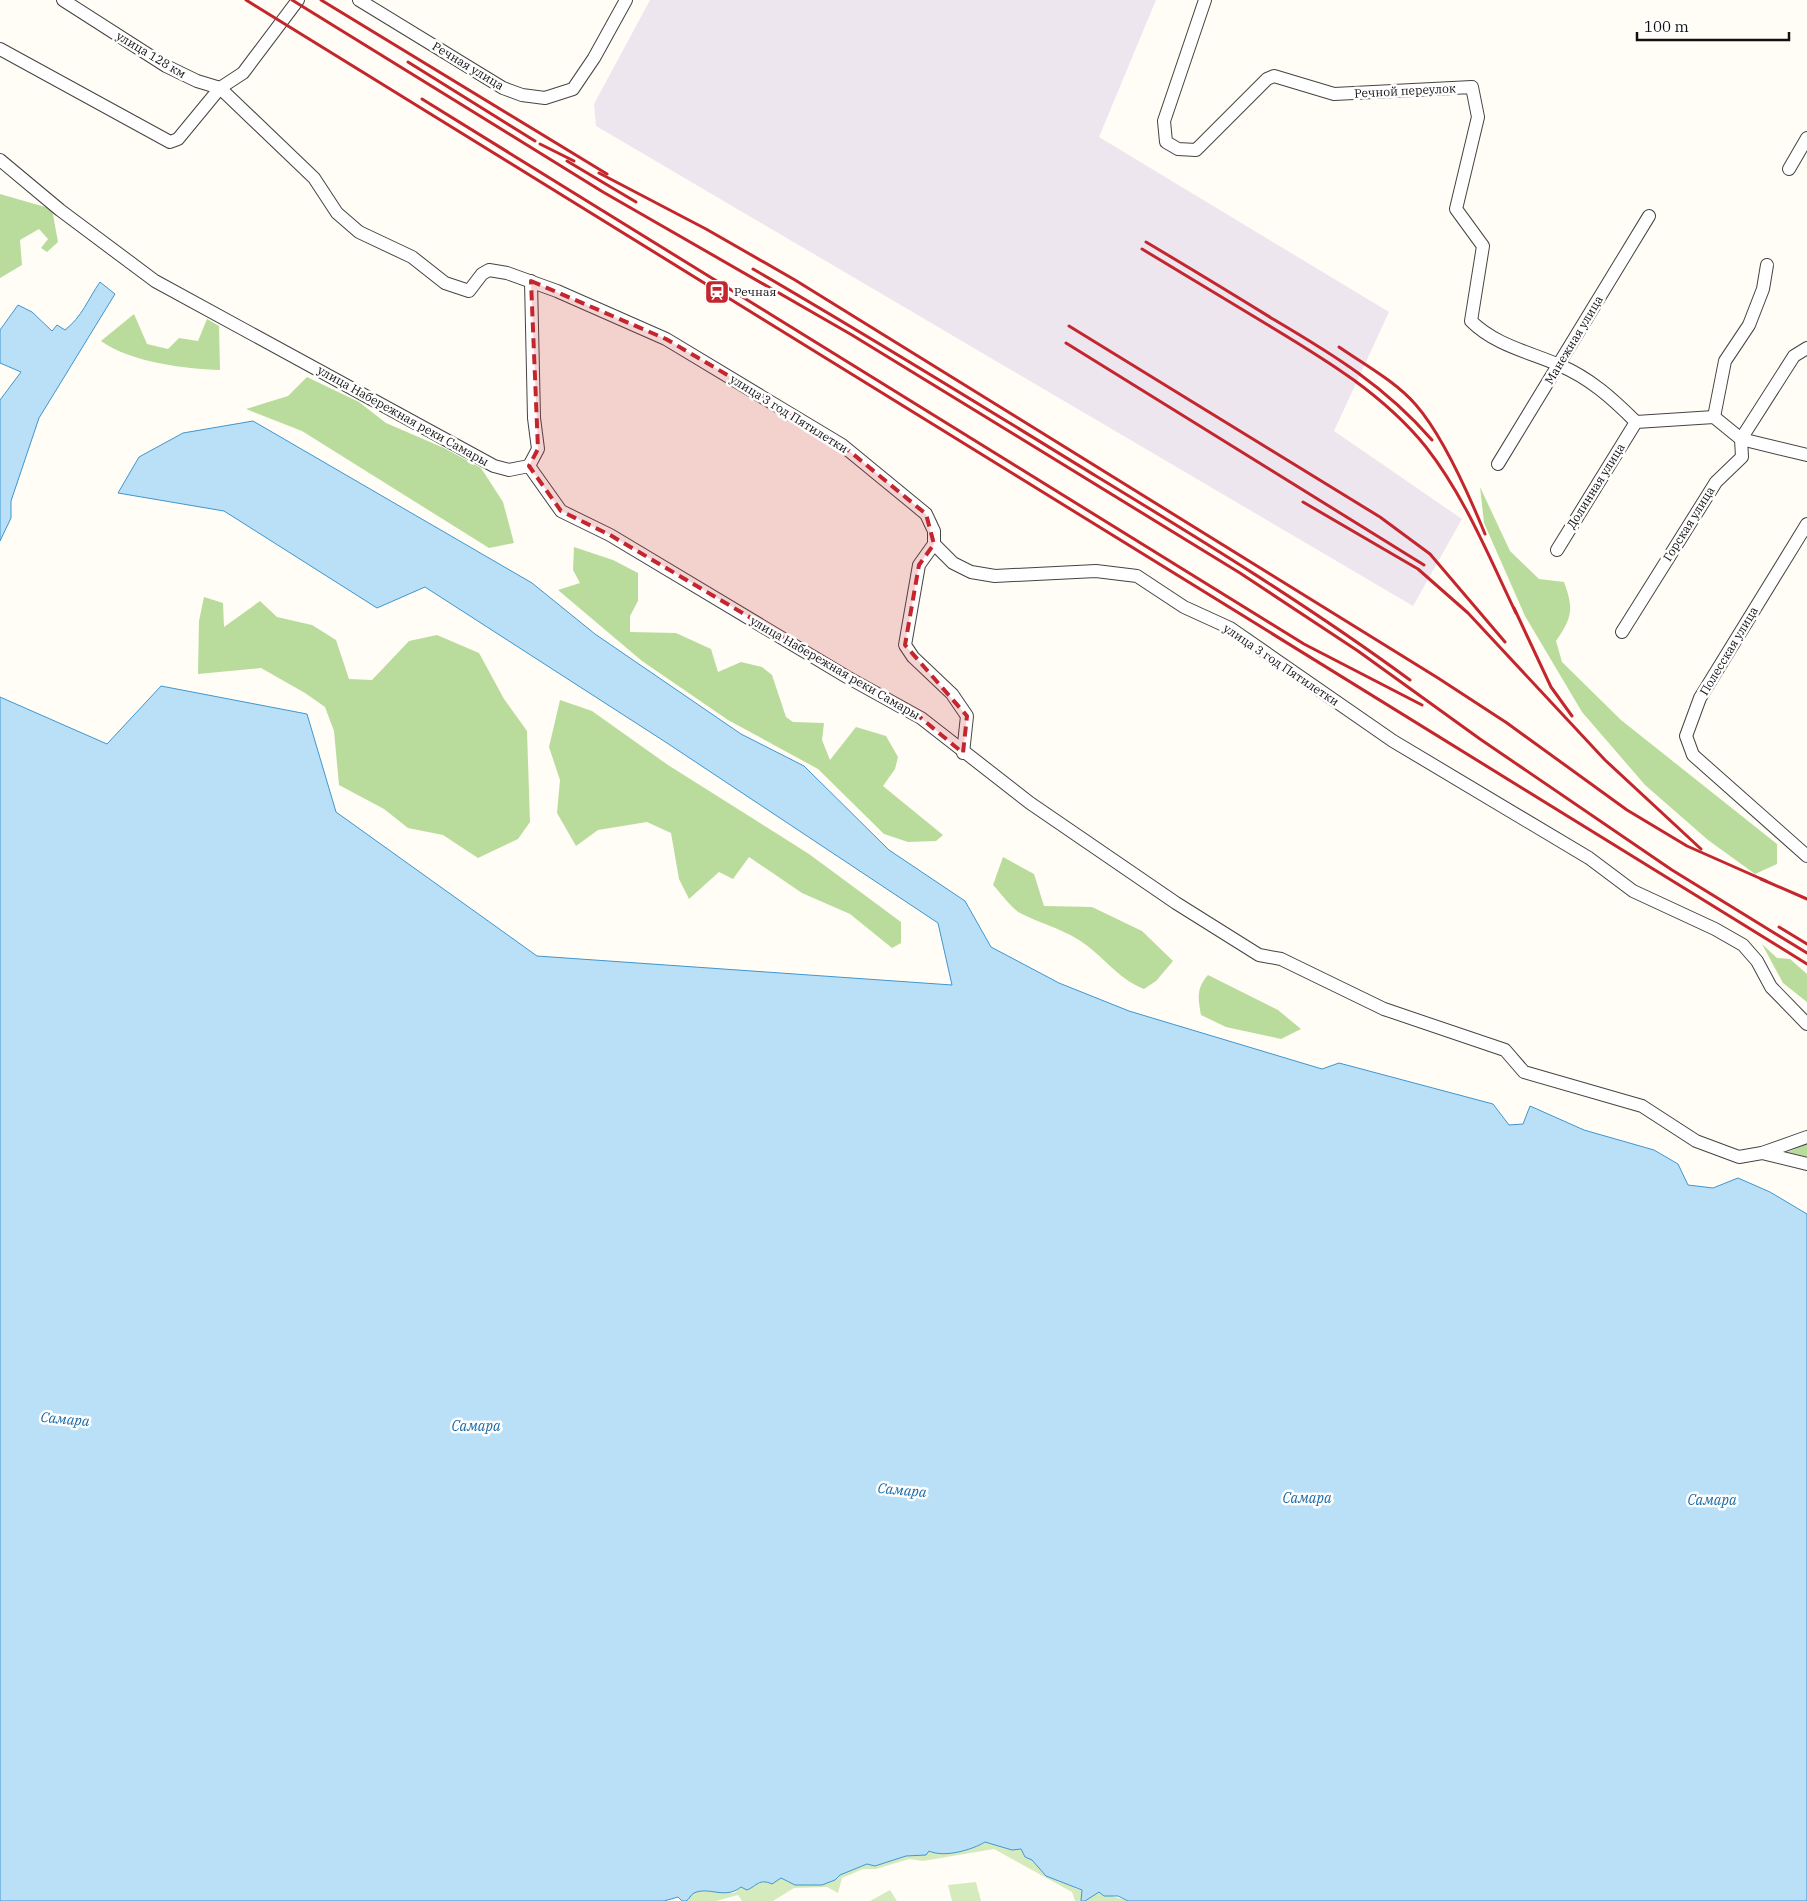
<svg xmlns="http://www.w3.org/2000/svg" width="1807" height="1901" font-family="'IBM Plex Serif',serif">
<rect width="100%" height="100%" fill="#fffdf5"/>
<!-- industrial -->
<polygon fill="#eee6ef" points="650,0 1156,0 1099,137 1389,312 1334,431 1462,519 1413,606 596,126 594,104"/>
<!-- green -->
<g fill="#d5ebbd">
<path d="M985,1842L1012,1850L1021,1849L1025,1857L1032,1860L1046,1875L1082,1891L1081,1901H1075L1072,1892L994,1849L923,1861L909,1859L876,1869H863L842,1878L838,1893L827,1887L794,1888L773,1901H742L738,1895L716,1901H686L692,1893L701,1891L734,1893L742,1887L781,1878L795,1885H822L840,1875L867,1864L875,1866L906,1856H921L929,1851C944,1858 972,1850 985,1842Z"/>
<polygon points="976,1882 981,1901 952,1901 948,1885"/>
<polygon points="890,1890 897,1901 870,1901"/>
<polygon points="1099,1892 1128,1901 1085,1901"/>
</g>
<!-- forest -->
<g fill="#b9dc9c">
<polygon points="0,194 52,209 58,242 47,252 41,248 48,239 39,229 20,240 22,265 0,278"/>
<path d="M134,314L147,344L168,349L179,338L198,341L207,319L219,326L220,370C185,369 130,362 101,341Z"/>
<polygon points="307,377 359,402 386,423 444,448 481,468 503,502 514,543 489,548 302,431 246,409 288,396"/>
<path d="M1480,487L1510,551L1539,579L1564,582C1574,609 1572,618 1556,641L1562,662L1621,720L1777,844V864L1755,874L1708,840L1645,785L1582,712L1525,616L1484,523Z"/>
<polygon points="574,547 613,560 638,573 638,601 630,616 630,632 676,633 711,649 718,672 741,662 762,667 772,675 786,717 793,722 824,723 822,740 830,760 856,727 886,736 898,757 895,769 883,786 943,835 936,841 908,842 884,834 818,769 728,720 642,661 558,590 580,583 573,570"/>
<polygon points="204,597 223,603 224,627 260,601 277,617 312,625 336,640 349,679 372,680 409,641 437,635 479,653 504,699 527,731 530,822 518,839 478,858 443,835 408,828 384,809 339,785 334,731 325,707 305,693 261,668 198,674 199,621"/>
<polygon points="560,700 592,711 668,765 809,854 901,922 901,943 892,948 850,914 802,893 749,857 733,879 719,872 689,899 679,879 671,833 647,822 598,830 576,846 557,813 560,780 549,747"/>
<path d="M1003,857L1034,874L1044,906L1092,907L1142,931L1173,961L1156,981L1144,989C1116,978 1103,955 1079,940C1060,928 1039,923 1020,913C1010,907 1001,893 993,885Z"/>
<polygon points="1762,944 1777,958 1790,959 1807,974 1807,1002 1783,983"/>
<path d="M1208,975L1278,1010L1301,1029L1281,1039L1226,1027L1201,1015C1198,999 1196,988 1208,975Z"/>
<polygon points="1807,1144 1807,1159 1783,1154"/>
</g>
<!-- water -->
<g fill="#b9e0f7" stroke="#3f96cf">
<path d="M100,282L115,294L39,418L11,501V518L0,541V400L21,372L0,363V330L18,305L32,312L52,331L57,325L65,330C82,317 88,299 100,282Z"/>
<path d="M253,421L532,583L595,634L741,734L804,766L889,850L965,901L991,947L1059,983L1129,1011L1322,1069L1339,1063L1493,1104L1509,1125L1523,1124L1530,1106L1584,1130L1654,1150L1678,1164L1688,1185L1713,1188L1738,1178L1770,1192L1807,1214V1901H1128L1118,1896H1104L1099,1892L1085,1901H1081L1082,1890L1046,1876L1032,1860L1025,1857L1021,1849L1012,1850L985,1842C972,1850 944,1858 929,1851L926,1855L906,1856L875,1866L867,1864L840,1875L835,1880L822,1885H795L781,1878L772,1884C759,1878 757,1886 747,1890L741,1887C725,1900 709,1886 694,1893C690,1895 690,1899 686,1901H682L678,1897L664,1901H0V697L107,744L161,686L307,714L336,812L537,956L952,985L938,923L667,743L425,587L377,608L224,511L118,493L139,457L183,433Z"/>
</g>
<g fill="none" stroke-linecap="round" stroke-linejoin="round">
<defs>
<g id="minor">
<polyline points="63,0 166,66 197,81 220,88 314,178 337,213 359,232 412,257 445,283 469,291 482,274 489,270 507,273 557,291 666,339 842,445 926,514 934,531 934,544 953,563 971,572 995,576 1096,571 1137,576 1184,607 1230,628 1393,741 1589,858 1633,891 1715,929 1743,945 1757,961 1771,987 1807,1024"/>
<polyline points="359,0 503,88 522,95 545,98 573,89 594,58 626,0"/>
<path d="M1205,0L1164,121L1166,142L1178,149L1196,150L1267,79L1274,76L1334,94L1472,87L1478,117L1456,209L1483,246L1471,321C1495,345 1529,352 1559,365C1590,378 1613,399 1636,422L1714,417L1741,439L1807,455"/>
<polyline points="0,49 170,142 178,139 220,88 243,73 298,0"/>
<polyline points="0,160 60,210 155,281 494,466 509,470 529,466 561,511 610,535 847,677 921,718 1030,803 1176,903 1259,955 1281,959 1384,1009 1505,1050 1524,1072 1642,1106 1696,1141 1739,1157 1762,1153 1807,1164"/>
<polyline points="1789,169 1807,138"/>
<polyline points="1714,417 1725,361 1749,325 1763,289 1767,265"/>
<polyline points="1498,464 1649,216"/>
<polyline points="529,466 538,449 534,418 531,281"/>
<polyline points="1807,524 1700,698 1686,736 1693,755 1807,856"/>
<polyline points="934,544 919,565 905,645 913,657 952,694 967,716 963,753"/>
<polyline points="1557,550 1636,422"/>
<polyline points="1622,632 1716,482 1742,457 1741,439 1794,356 1807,348"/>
<polyline points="1762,1153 1807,1137"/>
</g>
</defs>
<!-- minor casing -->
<use href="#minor" stroke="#444" stroke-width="14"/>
<!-- minor -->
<use href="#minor" stroke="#fff" stroke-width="12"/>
<!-- rail -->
<g stroke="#c4262e" stroke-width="3">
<polyline points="246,0 1807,964"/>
<polyline points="292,0 603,192 852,335 1240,573 1358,651 1480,739 1672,870 1807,953"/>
<polyline points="321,0 607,174"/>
<polyline points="408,62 535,141"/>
<polyline points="422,99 1304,644 1422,705"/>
<polyline points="540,144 574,161"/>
<polyline points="567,161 636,202"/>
<polyline points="599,173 706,229 795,280 1438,678 1507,723 1627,810 1687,846 1766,881"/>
<path d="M1146,242C1188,267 1231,293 1273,319C1334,355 1385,386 1432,440"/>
<path d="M1142,249C1184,274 1226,300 1268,325C1326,360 1383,394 1426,447C1465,497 1489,557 1516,613"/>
<path d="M753,269C869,336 982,406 1096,476C1203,541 1309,606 1410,680"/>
<polyline points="1069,326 1380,517 1430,554 1505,642"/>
<polyline points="1066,343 1424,565"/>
<path d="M1339,347C1365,365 1395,381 1416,405C1443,436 1469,495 1485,534"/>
<polyline points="1303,502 1418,569 1468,613 1605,760 1701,849"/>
<polyline points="1514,608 1551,687 1572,716"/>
<polyline points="1761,879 1807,899"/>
<polyline points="1779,927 1807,944"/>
</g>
</g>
<!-- marked area -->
<path fill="#c4262e" fill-opacity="0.2" stroke="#c4262e" stroke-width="4" stroke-dasharray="10 6" stroke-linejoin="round" d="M531,281L666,339L765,397L842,445L926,514L934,544L919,565L905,645L967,716L963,753L921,718L610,535L561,511L529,466L538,449Z"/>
<!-- icons -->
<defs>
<symbol id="station-square" viewBox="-11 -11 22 22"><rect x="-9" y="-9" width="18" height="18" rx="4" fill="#c4262e" stroke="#fff"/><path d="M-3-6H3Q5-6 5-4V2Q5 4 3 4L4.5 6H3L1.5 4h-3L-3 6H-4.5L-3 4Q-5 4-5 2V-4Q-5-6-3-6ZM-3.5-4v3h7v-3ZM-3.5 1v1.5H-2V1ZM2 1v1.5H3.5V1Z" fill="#fff"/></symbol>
</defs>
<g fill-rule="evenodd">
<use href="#station-square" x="703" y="278" width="28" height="28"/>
</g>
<g text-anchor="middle" stroke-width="5" stroke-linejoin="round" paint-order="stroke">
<!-- street labels -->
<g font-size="12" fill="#111" stroke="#fff">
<text transform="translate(151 55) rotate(31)" y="4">улица 128 км</text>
<text transform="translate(468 66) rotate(31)" y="4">Речная улица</text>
<text transform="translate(1405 91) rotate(-3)" y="4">Речной переулок</text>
<text transform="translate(1574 340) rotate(-59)" y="4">Манежная улица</text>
<text transform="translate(789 414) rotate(32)" y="4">улица 3 год Пятилетки</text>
<text transform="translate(403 416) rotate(29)" y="4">улица Набережная реки Самары</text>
<text transform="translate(1596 486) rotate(-58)" y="4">Долинная улица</text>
<text transform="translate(1689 524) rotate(-58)" y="4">Горская улица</text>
<text transform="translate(1729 651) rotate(-59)" y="4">Полесская улица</text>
<text transform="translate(1281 665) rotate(34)" y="4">улица 3 год Пятилетки</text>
<text transform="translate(835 668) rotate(30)" y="4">улица Набережная реки Самары</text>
</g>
<!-- poi labels -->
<g font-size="12" fill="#111" stroke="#fff" text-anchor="start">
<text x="734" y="296">Речная</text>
</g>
<!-- water labels -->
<g font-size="14" font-style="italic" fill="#1768a6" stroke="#fff">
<text transform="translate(65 1419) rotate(5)" y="5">Самара</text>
<text x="476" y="1431">Самара</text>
<text transform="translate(902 1490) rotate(5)" y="5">Самара</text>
<text x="1307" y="1503">Самара</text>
<text x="1712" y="1505">Самара</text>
</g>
</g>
<!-- scale -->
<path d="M1637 32v8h152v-8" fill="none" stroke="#111111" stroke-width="2.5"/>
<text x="1644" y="32" font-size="15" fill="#111111" stroke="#ffffff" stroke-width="4" paint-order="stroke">100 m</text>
</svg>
